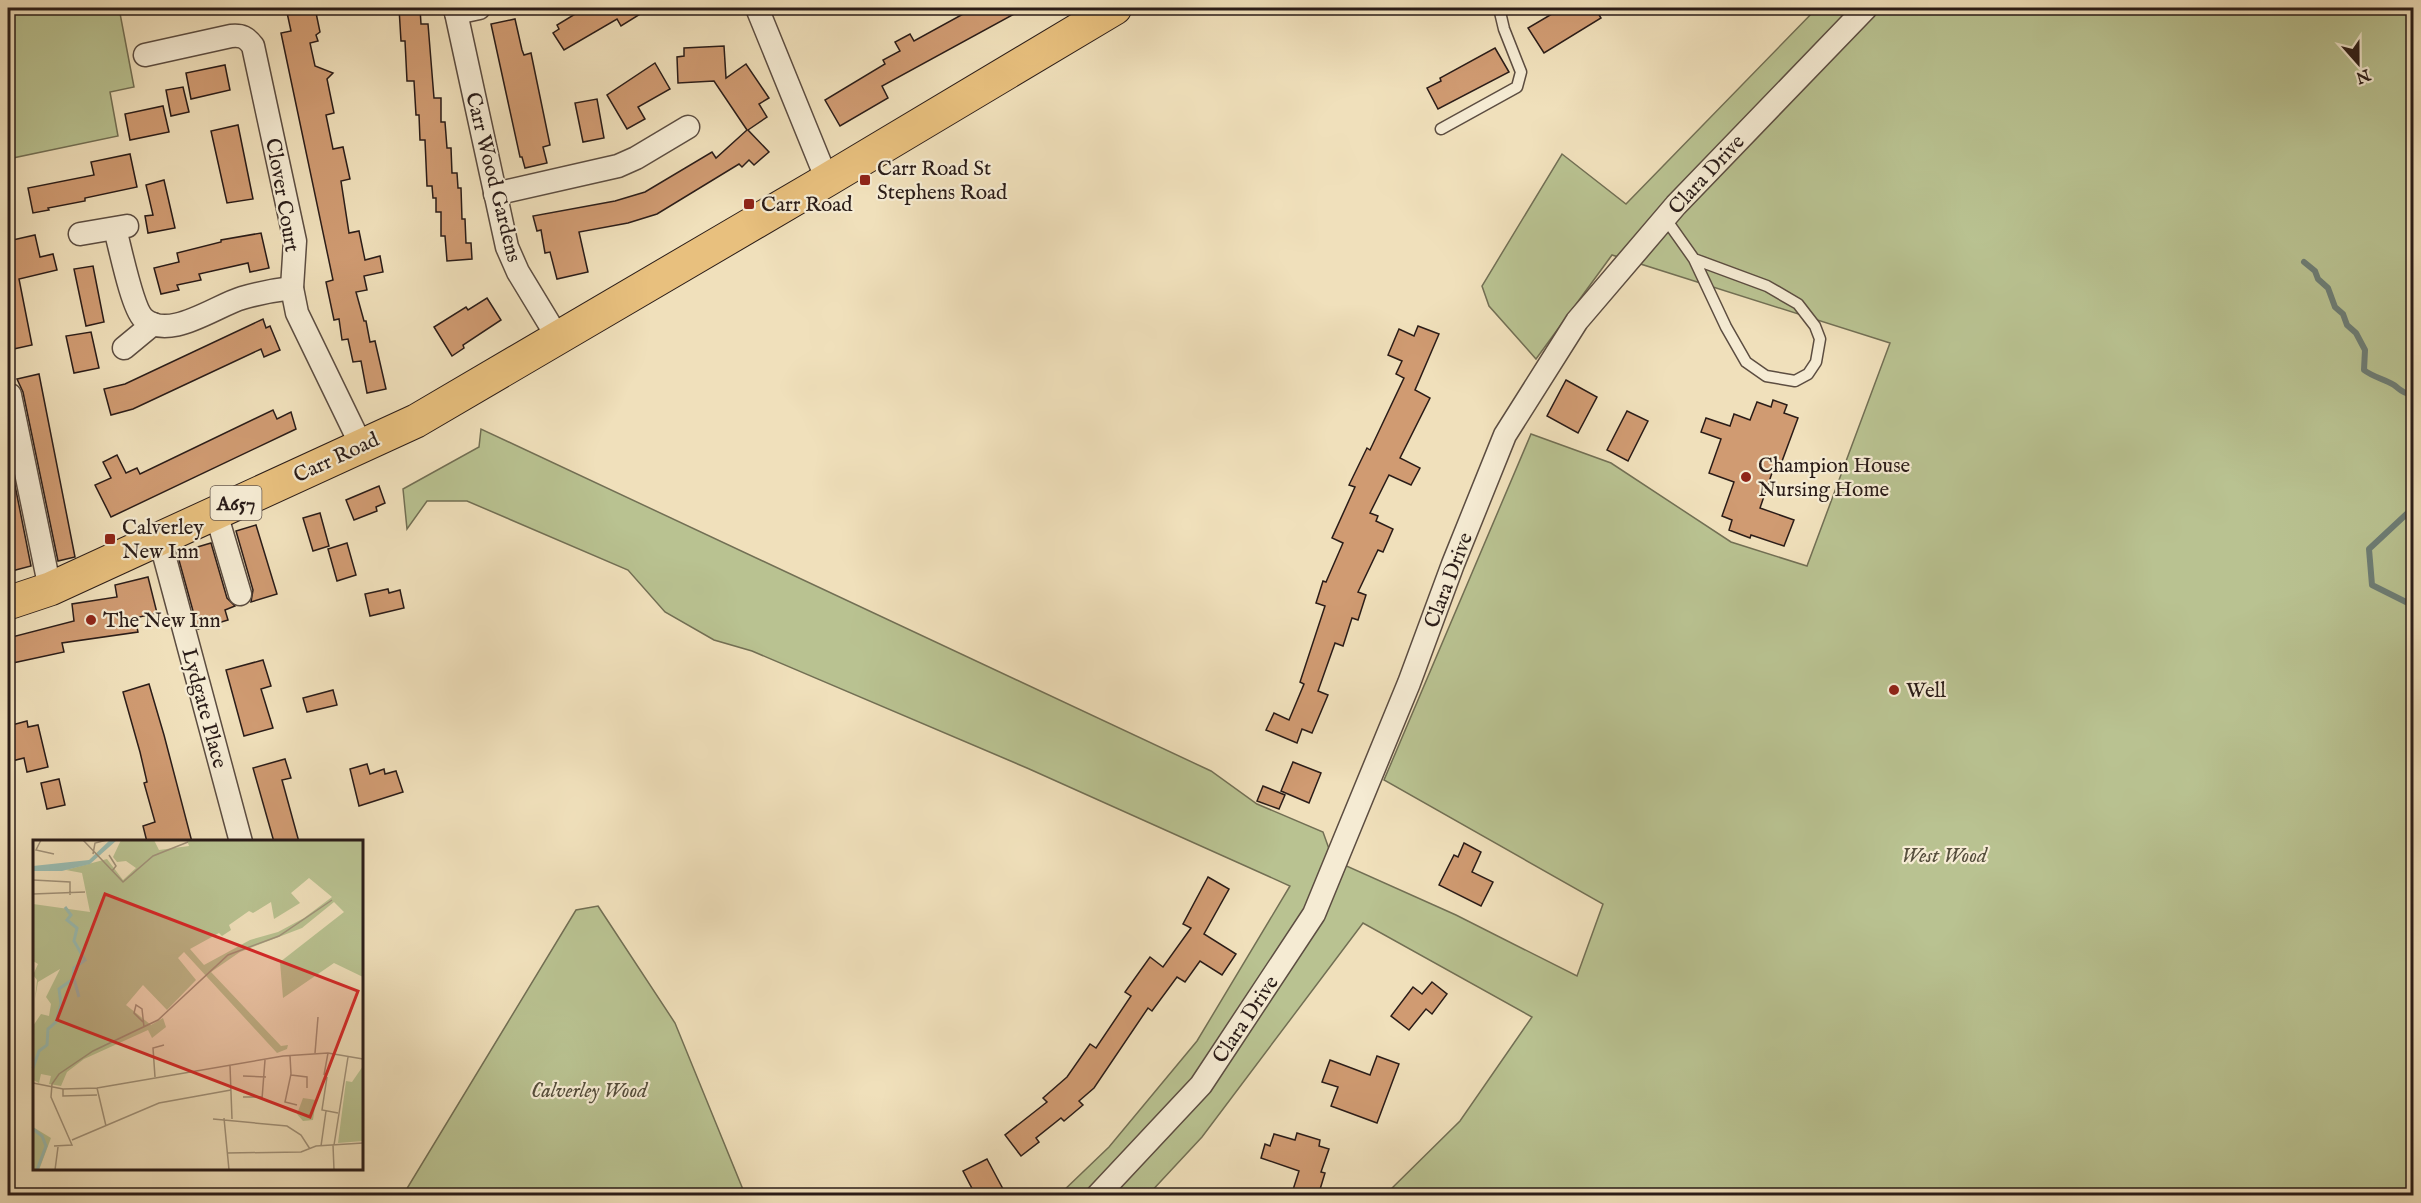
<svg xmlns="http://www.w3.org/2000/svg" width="2421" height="1203" font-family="'IM FELL English',serif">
<rect width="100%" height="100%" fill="#f0e0bb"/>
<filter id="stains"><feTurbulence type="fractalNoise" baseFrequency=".00333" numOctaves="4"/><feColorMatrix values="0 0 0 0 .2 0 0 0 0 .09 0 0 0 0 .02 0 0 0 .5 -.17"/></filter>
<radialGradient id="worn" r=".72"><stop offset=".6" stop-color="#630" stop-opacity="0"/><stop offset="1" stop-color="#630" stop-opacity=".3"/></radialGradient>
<!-- green -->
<g fill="#b9c291" stroke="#726f54" stroke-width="1.5">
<polygon points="8,8 119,8 134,87 110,92 118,136 8,159"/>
<polygon points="1817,8 2413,8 2413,1195 1385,1195 1460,1121 1532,1017 1363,923 1202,1137 1148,1195 1059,1195 1109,1147 1197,1041 1290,886 1027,768 752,651 714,640 665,612 628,570 467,501 427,501 407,529 403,489 479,447 481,429 1211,771 1257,804 1323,832 1333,860 1456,915 1577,976 1603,904 1384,780 1531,434 1611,463 1731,542 1807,566 1890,343 1612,255 1536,359 1489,306 1482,286 1562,154 1626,204"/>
<polygon points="598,906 675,1023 744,1192 738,1196 403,1195 576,910"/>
</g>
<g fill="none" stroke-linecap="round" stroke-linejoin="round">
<!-- stream -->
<g stroke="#6d7d75" stroke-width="6">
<path d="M2304,262L2315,271L2318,279L2328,288L2335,307L2343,314L2347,325L2356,333L2365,350L2364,370C2373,377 2384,379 2394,385C2401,390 2402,393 2410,394"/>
<polyline points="2414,390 2410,394 2414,456"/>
<polyline points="2414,507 2369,549 2372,585 2414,606"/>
</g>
</g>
<!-- building -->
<g fill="#d09b72" stroke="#2a1c18" stroke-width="1.5">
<polygon points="286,8 315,8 320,32 316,35 318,41 310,43 315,66 333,73 327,79 334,113 326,115 333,149 343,147 350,179 341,181 349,233 359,231 365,260 380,256 383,272 364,276 367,290 356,292 364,321 366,321 370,342 375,341 386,389 367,393 361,361 353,362 348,339 342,340 339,319 334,320 326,282 333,280 281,33 291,31"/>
<polygon points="399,8 420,8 421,24 428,24 434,98 441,98 441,122 445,122 447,148 451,148 452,173 457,173 458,188 461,188 462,219 465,219 466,243 471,243 472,259 447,261 445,236 441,236 441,212 436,212 436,198 433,198 432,186 427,186 425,140 420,140 419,115 416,115 414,81 407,81 405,41 401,41"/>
<polygon points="585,8 650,8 621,26 617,19 564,50 553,33 559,29 557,25"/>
<polygon points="974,8 1025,8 882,86 888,98 840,126 825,100 885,64 883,60 900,51 895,42 910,34 914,41"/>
<polygon points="1562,8 1595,8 1601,18 1544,53 1528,28"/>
<polygon points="515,19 522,50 524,55 531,53 550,145 543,147 547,163 525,168 522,157 520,157 491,24"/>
<polygon points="724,46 726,78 746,64 769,98 759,104 767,117 748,130 769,152 754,165 749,160 742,167 739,164 657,214 628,223 579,232 588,272 557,279 550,252 545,253 541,230 537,231 533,216 615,201 645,192 712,152 716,158 747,130 714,81 678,83 677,57 684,56 684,48"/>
<polygon points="1495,48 1509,72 1438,109 1427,88 1441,81 1440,78"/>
<polygon points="655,63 670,89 638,107 645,119 627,129 607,95"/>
<polygon points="225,65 230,90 191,99 186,73"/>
<polygon points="183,87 189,112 171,116 166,90"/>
<polygon points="597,99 604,138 583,142 575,103"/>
<polygon points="163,106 169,132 130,140 125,114"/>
<polygon points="238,125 253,199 227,203 211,131"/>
<polygon points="130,154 137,187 85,198 85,201 48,208 49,210 33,213 28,188 94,175 91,162"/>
<polygon points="164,180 175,228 148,233 145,216 153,215 146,185"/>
<polygon points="261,233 269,268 250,272 248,263 199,274 201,280 177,285 179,290 161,294 154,268 179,262 177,253 221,242 221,240"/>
<polygon points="35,235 40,257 53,254 57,270 19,279 32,345 9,350 8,340 8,241"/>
<polygon points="93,266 104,322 86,326 74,269"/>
<polygon points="487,298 501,320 463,345 464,348 452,356 434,327 466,307 468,310"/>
<polygon points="263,319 266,328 270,326 280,350 264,357 261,349 133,409 111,415 104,389 125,384"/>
<polygon points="1418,326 1439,334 1415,390 1430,398 1400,458 1420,468 1411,485 1389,475 1370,513 1378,516 1376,521 1393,529 1383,552 1378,550 1358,592 1366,595 1358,620 1352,618 1343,646 1335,643 1318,691 1328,695 1312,733 1302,729 1297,743 1266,730 1274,713 1289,720 1304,684 1300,682 1325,606 1316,603 1323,581 1326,582 1343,543 1332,538 1355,487 1349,485 1367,448 1370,450 1404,378 1396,374 1402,361 1388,355 1399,329 1414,336"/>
<polygon points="91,332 99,368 74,373 66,336"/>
<polygon points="39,374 75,557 58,561 23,392 17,379"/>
<polygon points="1566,380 1597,397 1578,433 1547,416"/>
<polygon points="1773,400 1787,405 1784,413 1798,418 1778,472 1773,470 1760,508 1794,520 1784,546 1751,535 1750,538 1729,530 1732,520 1722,516 1734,482 1709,473 1721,439 1701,432 1706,418 1730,426 1734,414 1750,420 1757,402 1771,407"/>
<polygon points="273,410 277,419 291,412 296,429 111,517 95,485 111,478 103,462 117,455 126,473 137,468 140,474"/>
<polygon points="1627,411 1648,421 1628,461 1607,450"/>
<polygon points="8,450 31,566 8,572"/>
<polygon points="379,486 385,503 376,507 377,511 354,520 346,500"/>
<polygon points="320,513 329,546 313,551 303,518"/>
<polygon points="256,525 277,594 251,602 253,590 236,531"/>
<polygon points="211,543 227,598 235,606 225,610 228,620 198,629 177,553"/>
<polygon points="347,543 356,575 337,581 328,549"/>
<polygon points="148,577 157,613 135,618 138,632 62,643 64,652 8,664 8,638 74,621 72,604 117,597 115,585"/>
<polygon points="388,589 389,593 400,590 404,608 370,616 365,594"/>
<polygon points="263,660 271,686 261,689 273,728 244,736 226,670"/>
<polygon points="149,684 164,735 192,842 147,842 143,826 155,822 144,783 147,782 140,752 123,692"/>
<polygon points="333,690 337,705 307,712 303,698"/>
<polygon points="27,721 28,727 38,725 48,767 27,772 24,758 8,762 8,726"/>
<polygon points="285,759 291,778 282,780 299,842 274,842 253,768"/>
<polygon points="1293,762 1321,773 1309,803 1281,791"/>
<polygon points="367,764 370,774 384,769 385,774 396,771 403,792 359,806 350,769"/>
<polygon points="59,779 65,805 47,809 41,783"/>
<polygon points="1263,786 1285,795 1279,809 1257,801"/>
<polygon points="1464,843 1481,852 1472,872 1493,882 1481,906 1439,885 1454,855 1458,857"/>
<polygon points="1208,877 1229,889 1204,934 1236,954 1222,975 1200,961 1185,982 1177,977 1152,1011 1148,1008 1094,1088 1079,1101 1083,1105 1064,1121 1061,1118 1036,1138 1039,1142 1021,1156 1005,1135 1047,1102 1043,1098 1067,1077 1090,1044 1096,1048 1131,996 1125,992 1150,957 1163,967 1191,928 1183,924"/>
<polygon points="1432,982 1447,994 1432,1014 1426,1009 1409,1030 1391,1016 1413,987 1422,994"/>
<polygon points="1377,1056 1399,1064 1377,1123 1331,1106 1338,1087 1322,1082 1330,1060 1370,1075"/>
<polygon points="1297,1133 1320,1140 1319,1146 1329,1149 1321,1172 1325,1173 1318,1196 1291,1196 1299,1171 1261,1158 1265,1144 1270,1146 1274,1134 1295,1140"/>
<polygon points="987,1159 1003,1189 991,1196 976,1196 963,1171"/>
</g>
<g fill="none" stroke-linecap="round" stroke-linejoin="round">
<defs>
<g id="service">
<polyline points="1441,129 1517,87 1521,72 1504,29 1499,8"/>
<polyline points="1665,218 1694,259 1726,327 1746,362 1766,376 1795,381 1808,374 1816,362 1820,339 1815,326 1798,304 1767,286 1694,259"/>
</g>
<g id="minor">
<polyline points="455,8 507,247 518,272 558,338"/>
<polyline points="757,8 827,180"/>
<polyline points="456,13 479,8"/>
<path d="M145,55L231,36C242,35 246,37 253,46L295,241L292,288L297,313L361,445"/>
<polyline points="495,194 618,166 636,158 688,127"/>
<path d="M115,229C120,247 132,307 143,318C168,342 215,306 242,298C259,293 275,290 292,288"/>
<polyline points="80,234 127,226"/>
<polyline points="124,348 153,324"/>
<polyline points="10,395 50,589"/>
<polyline points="216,513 240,594"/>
<polyline points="160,540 241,842"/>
<polyline points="1097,1196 1201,1085 1314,914 1409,683 1453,564 1505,435 1577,321 1676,205 1866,8"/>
</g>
<polyline id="primary" points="8,603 50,589 416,421 827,180 1115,8"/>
</defs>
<!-- service casing -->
<use href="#service" stroke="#5c4d41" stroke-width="13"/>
<!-- minor casing -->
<use href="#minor" stroke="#5c4d41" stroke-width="25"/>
<!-- primary casing -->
<use href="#primary" stroke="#2a1c18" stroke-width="35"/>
<!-- service -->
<use href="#service" stroke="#f5ebd3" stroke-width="10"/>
<!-- minor -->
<use href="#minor" stroke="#f5ebd3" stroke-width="22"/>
<!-- primary -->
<use href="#primary" stroke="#e8c07e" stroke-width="33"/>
</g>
<!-- markers -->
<g fill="#8f2418" stroke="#f5ebd3" stroke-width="2">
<rect x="859" y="174" width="12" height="12" rx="3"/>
<rect x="743" y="198" width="12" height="12" rx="3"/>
<circle cx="1746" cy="477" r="6"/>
<rect x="104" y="533" width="12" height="12" rx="3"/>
<circle cx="91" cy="620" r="6"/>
<circle cx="1894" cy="690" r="6"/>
</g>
<g text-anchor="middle" stroke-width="4.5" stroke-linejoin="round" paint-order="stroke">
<!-- shield labels -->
<rect fill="#f5ebd3" stroke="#675a50" stroke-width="1.5" x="210.5" y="486" width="51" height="34" rx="4.5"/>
<g font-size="20" font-weight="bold" fill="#2a1c18">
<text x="236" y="510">A657</text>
</g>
<!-- poi labels -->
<g font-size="21" fill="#2a1c18" stroke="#f5ebd3" text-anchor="start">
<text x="877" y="175">Carr Road St<tspan x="877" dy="24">Stephens Road</tspan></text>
<text x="761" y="211">Carr Road</text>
<text x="1758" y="472">Champion House<tspan x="1758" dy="24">Nursing Home</tspan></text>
<text x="122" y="534">Calverley<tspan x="122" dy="24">New Inn</tspan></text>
<text x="103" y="627">The New Inn</text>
<text x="1906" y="697">Well</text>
</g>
<!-- street labels -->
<g font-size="21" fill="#2a1c18" stroke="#f5ebd3">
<text transform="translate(1706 174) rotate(-47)" y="7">Clara Drive</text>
<text transform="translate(494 177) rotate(76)" y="7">Carr Wood Gardens</text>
<text transform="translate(283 195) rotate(80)" y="7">Clover Court</text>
<text transform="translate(336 457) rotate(-25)" y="7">Carr Road</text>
<text transform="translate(1448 580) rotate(-69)" y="7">Clara Drive</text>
<text transform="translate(205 708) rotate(75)" y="7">Lydgate Place</text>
<text transform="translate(1245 1019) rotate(-56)" y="7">Clara Drive</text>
</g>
<!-- park labels -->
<g font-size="21" font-style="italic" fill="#554e3c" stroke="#f5ebd3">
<text x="1944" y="862">West Wood</text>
<text x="589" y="1097">Calverley Wood</text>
</g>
</g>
<!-- overview -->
<g transform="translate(33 840)">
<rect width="330" height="330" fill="#f0e0bb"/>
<path d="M88,0H121L126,10L156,6L154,0H330V137L301,123L250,158L247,122L311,72L301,62L269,88L207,112L178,132L248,206L255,205L254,209L244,213L151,112L145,118L163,140L134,170L110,145L93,165L118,185L130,178L133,187L119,198L115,190L51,219L34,232L28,246L16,244L18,236L8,234L6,243L0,240V186L8,174L16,176L18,164L13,157L27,129L5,142L2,159L4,140L0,135L5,124L0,121V64L57,72L49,33L33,30L74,19L90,40L103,28L93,21L84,22L80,17ZM276,38L299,57L271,78L245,92L217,100L171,125L157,109L186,93L189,96L198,90L196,85L216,71L220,73L238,62L241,79L267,63L258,53ZM330,226V301L305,303L313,241L319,242ZM270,258L283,260L280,280L270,281L264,274ZM0,287L18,298L6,330H0Z" fill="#b9c291" fill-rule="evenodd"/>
<path d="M77,0H84L57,24L29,31H0V26L56,20Z" fill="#9abdb3"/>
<path fill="none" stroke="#9abdb3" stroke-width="3" d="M41,139L46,157M0,228L6,211L14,205L15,189L23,182L28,164L26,149L40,139L41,128L52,120L41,101L44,88L34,80L38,75L32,67M0,289L9,296L13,306L4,330"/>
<path fill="none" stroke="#a1927a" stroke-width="1.5" d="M8,0L3,10L21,14M50,0L90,42L120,16L155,2M60,14L62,3L74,0M76,15L83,26L79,31M0,40L37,42V55M0,54L52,52M0,153V175M110,182L101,173L103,165L109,169L111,187M282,213L285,177M257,216L258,234L252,262L264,265M197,226L199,279M258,235L274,237V248M291,235L295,213M210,236L233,237M122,237L120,208L131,205M294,237L289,270L305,273M0,243L30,249L64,248L250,216L295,213L330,219M64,248L73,286M30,249V256L64,255M210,257H229M229,259L232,220M191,278L196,330M180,279L254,286L268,295L277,309M39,300L126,263L198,250M300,305L301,330M301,305L315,217M21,306L39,305L18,257L19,244L26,234L60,211L125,180L195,115L246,96L299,60M288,306L293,271M194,313L268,312L283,306L330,303M22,330L25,307"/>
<path fill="#d62828" fill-opacity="0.15" stroke="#d62828" stroke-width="3" d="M72,54L325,151L277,277L24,180Z"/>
<rect width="330" height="330" fill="none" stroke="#2a1c18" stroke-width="3"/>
</g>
<!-- margin -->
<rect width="2421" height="1203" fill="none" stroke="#f0e0bb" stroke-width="30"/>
<rect x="9" y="9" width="2403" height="1185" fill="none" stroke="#2a1c18" stroke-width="3"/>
<rect x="15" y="15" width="2391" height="1173" fill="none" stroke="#2a1c18" stroke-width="1.5"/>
<!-- north arrow -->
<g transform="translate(2358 63) rotate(159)" stroke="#f5ebd3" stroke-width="4.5" paint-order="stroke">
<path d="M0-4.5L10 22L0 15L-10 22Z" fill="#2a1c18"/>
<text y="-9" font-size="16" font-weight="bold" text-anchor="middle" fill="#2a1c18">N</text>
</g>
<rect width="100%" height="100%" filter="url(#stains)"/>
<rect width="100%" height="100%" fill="url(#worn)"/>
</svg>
